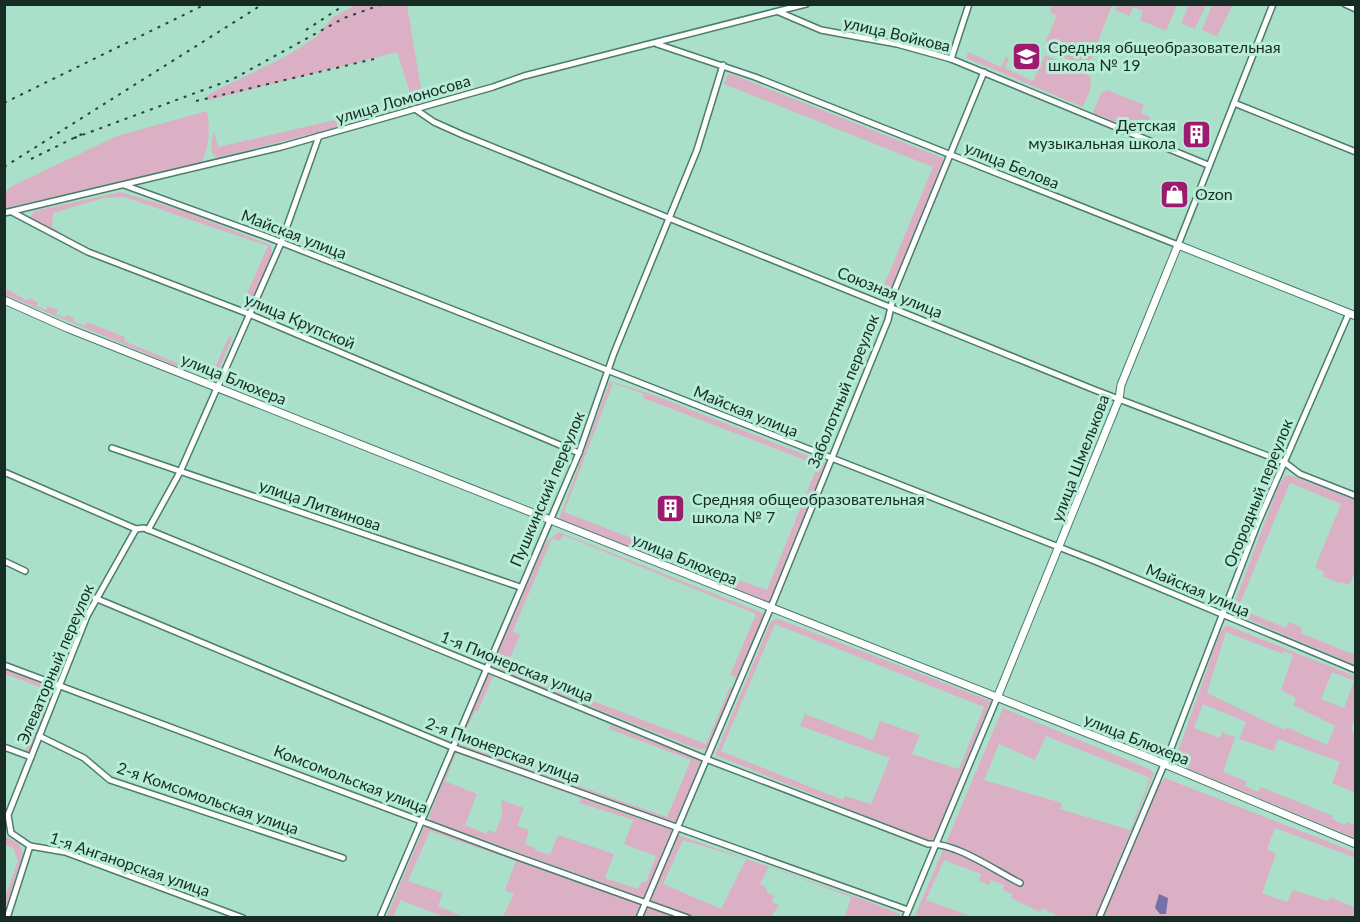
<svg xmlns="http://www.w3.org/2000/svg" width="1360" height="922" font-family="Lato,sans-serif">
<rect width="100%" height="100%" fill="#aae0ca"/>
<!-- green -->
<g fill="#dbb0c5" fill-rule="evenodd">
<polygon points="1118,4 1177,4 1177,5 1166,31 1140,20 1143,11 1133,7 1129,16 1115,10"/>
<path d="M356,5H407L421,88L420,103L410,109L217,158C208,152 211,141 214,131L218,147L413,102L397,52L206,101L209,94L285,57L316,37L333,17Z"/>
<polygon points="1047,5 1112,5 1088,67 1051,52 1054,45 1046,41 1057,15 1050,13 1052,7"/>
<polygon points="1189,5 1206,5 1195,29 1181,23"/>
<polygon points="1212,5 1233,5 1217,36 1202,30"/>
<polygon points="968,52 1001,67 1006,57 1009,58 1005,68 1033,81 1045,55 1087,73 1091,79 1090,90 1083,107 966,58"/>
<polygon points="731,74 943,158 943,164 889,293 882,290 933,167 724,84 727,75"/>
<polygon points="1107,90 1144,105 1141,113 1150,117 1144,133 1093,113 1101,93"/>
<path d="M207,111C210,129 210,147 201,163L5,208V193L10,187L117,136Z"/>
<polygon points="120,192 181,210 271,245 272,254 248,310 241,307 268,246 124,197 104,198 53,213 52,227 66,236 30,218 34,211"/>
<polygon points="7,289 27,301 29,298 38,302 37,306 46,310 48,306 58,310 56,314 65,318 67,315 74,318 73,321 85,326 87,322 125,337 124,341 189,368 188,371 5,295"/>
<polygon points="241,316 216,377 210,379 229,336 232,337"/>
<polygon points="610,381 648,393 826,463 769,603 665,562 669,553 699,564 698,570 738,583 739,580 767,590 818,465 643,398 644,394 613,383 564,512 662,550 658,559 559,519"/>
<polygon points="1289,475 1355,500 1355,572 1350,584 1336,582 1323,576 1324,572 1315,567 1341,504 1290,483 1238,608 1286,628 1289,622 1302,628 1301,633 1355,655 1355,665 1236,614 1232,609 1278,487 1284,477"/>
<polygon points="559,532 765,614 737,678 730,675 756,614 563,535 560,541 552,538 513,631 520,635 506,668 706,744 730,687 733,688 707,749 697,749 492,667 543,547 548,540"/>
<path d="M776,618L991,701L935,839L925,840L715,755L770,623ZM775,624L984,707L959,769L912,754L920,735L880,721L873,740L805,714L800,726L890,758L871,804L845,796L843,800L721,751Z"/>
<path d="M1226,625L1355,676V717L1351,728L1355,737V793L1332,783L1340,762L1278,739L1274,751L1239,739L1246,722L1203,704L1194,728L1220,738L1222,732L1235,737L1223,772L1247,782L1245,786L1258,792L1261,787L1333,816L1332,819L1345,825L1347,822L1355,825V838L1174,763L1219,635ZM1226,632L1283,654L1284,651L1293,655L1281,690L1296,698L1293,705L1335,726L1327,745L1286,727L1284,730L1207,693ZM1332,672L1354,681L1344,708L1321,699Z"/>
<polygon points="5,668 47,684 53,691 30,753 25,751 47,690 5,674"/>
<polygon points="488,674 493,676 478,711 475,711 464,734 469,736 465,746 667,817 691,760 609,729 611,725 702,761 675,825 458,745"/>
<path d="M1003,708L1149,769L1154,773L1096,917H1055V914L1042,908L1040,912L1011,898L1012,894L1003,890L1004,885L991,880L989,885L979,881L981,874L944,860L926,900L973,917L914,918ZM1046,736L1150,778L1130,830L1060,809L1062,803L984,780L999,744L1035,760Z"/>
<path d="M455,751L672,830L644,898L431,821L429,816ZM456,753L581,798L580,803L633,820L624,844L656,856L646,882L642,881L638,889L605,878L614,854L558,835L550,855L535,850V848L525,844L529,830L517,826L524,808L501,800L502,816L495,833L488,830L487,834L465,825L477,794L445,781Z"/>
<polygon points="1165,778 1355,852 1355,858 1275,828 1267,849 1276,854 1262,893 1287,902 1293,890 1328,901 1330,897 1353,907 1355,902 1354,917 1103,918 1159,784"/>
<polygon points="425,825 640,905 635,917 503,917 514,894 505,890 516,861 430,831 408,881 443,893 438,906 464,917 444,917 401,900 393,917 386,918"/>
<path d="M678,835L873,903L900,914L899,917H845L851,897L769,867L760,884L767,888L766,892L774,895L772,902L779,905L771,917L643,918ZM683,840L746,859L721,909L663,884Z"/>
<polygon points="5,836 19,844 23,854 5,911 5,897 18,861 13,848 5,845"/>
</g>
<!-- water -->
<polygon fill="#7570a9" points="1159,894 1168,898 1166,914 1160,914 1155,908"/>
<g fill="none" stroke-linecap="round" stroke-linejoin="round">
<defs>
<g id="minor">
<polyline points="1345,4 1356,9"/>
<polyline points="779,12 821,30 897,44 951,59 1208,165"/>
<polyline points="657,44 755,77 1178,245 1273,4"/>
<polyline points="951,59 969,4"/>
<polyline points="1234,103 1356,152"/>
<polyline points="415,109 434,122 463,135 1095,390 1284,462 1300,474 1356,496"/>
<polyline points="124,185 270,238 1097,562 1356,670"/>
<polyline points="12,212 88,252 249,314 579,453"/>
<polyline points="4,213 281,147 493,87 524,76 806,4"/>
<polyline points="112,448 520,587"/>
<path d="M4,472L136,529L144,528L706,759L928,844C955,842 994,870 1020,883"/>
<polyline points="136,529 87,616 8,815 11,833 30,846 65,852 243,918"/>
<polyline points="148,530 180,472 281,243 319,136"/>
<polyline points="4,561 25,571"/>
<polyline points="95,598 452,747 908,910"/>
<polyline points="4,665 504,852 688,918"/>
<polyline points="39,736 84,758 110,780 343,858"/>
<polyline points="4,747 31,757"/>
<polyline points="7,918 30,846"/>
<polyline points="380,918 579,453 614,353 697,150 723,65"/>
<polyline points="639,918 774,600 888,320 895,289 984,72"/>
<polyline points="905,918 997,698"/>
<polyline points="1099,918 1171,748 1257,525 1349,313"/>
</g>
<g id="tertiary">
<polyline points="4,300 67,328 1155,760 1356,844"/>
<polyline points="997,698 1119,399 1121,385 1178,245 1356,316"/>
</g>
</defs>
<!-- minor casing -->
<use href="#minor" stroke="#4b7d6a" stroke-width="8"/>
<!-- tertiary casing -->
<use href="#tertiary" stroke="#4b7d6a" stroke-width="9"/>
<!-- minor -->
<use href="#minor" stroke="#fff" stroke-width="5"/>
<!-- tertiary -->
<use href="#tertiary" stroke="#fff" stroke-width="7"/>
<!-- rail -->
<g stroke="#2a4339" stroke-width="2" stroke-dasharray="3 6" stroke-linecap="butt">
<polyline points="306,30 346,4"/>
<polyline points="196,101 374,59"/>
<polyline points="4,103 206,4"/>
<polyline points="74,138 233,79 344,18 383,4"/>
<polyline points="31,159 82,134"/>
<polyline points="4,167 263,4"/>
</g>
</g>
<!-- icons -->
<defs>
<symbol id="school-square" viewBox="-11 -11 22 22"><rect x="-9" y="-9" width="18" height="18" rx="4" fill="#9d1b6e" stroke="#b7edd7"/><path d="M0-5L7-2L0 1L-7-2ZM-4 1L0 2.5L4 1V4Q0 6-4 4Z" fill="#fff"/></symbol>
<symbol id="building-square" viewBox="-11 -11 22 22"><rect x="-9" y="-9" width="18" height="18" rx="4" fill="#9d1b6e" stroke="#b7edd7"/><path d="M-4-6H4V6H1V3H-1V6H-4ZM-2.5-4.3h1.7v1.8h-1.7ZM.8-4.3h1.7v1.8H.8ZM-2.5-1h1.7V.8h-1.7ZM.8-1h1.7V.8H.8Z" fill="#fff"/></symbol>
<symbol id="shop-square" viewBox="-11 -11 22 22"><rect x="-9" y="-9" width="18" height="18" rx="4" fill="#9d1b6e" stroke="#b7edd7"/><path d="M-5-2.5h2.3a2.7 3.5 0 0 1 5.4 0H5L5.5 6h-11ZM-1.5-2.5h3a1.5 2.3 0 0 0-3 0Z" fill="#fff"/></symbol>
</defs>
<g fill-rule="evenodd">
<use href="#school-square" x="1010" y="40" width="33" height="33"/>
<use href="#building-square" x="1180" y="118" width="33" height="33"/>
<use href="#shop-square" x="1158" y="178" width="33" height="33"/>
<use href="#building-square" x="654" y="492" width="33" height="33"/>
</g>
<g text-anchor="middle" stroke-width="6" stroke-linejoin="round" paint-order="stroke">
<!-- street labels -->
<g font-size="16" fill="#172c24" stroke="#b7edd7">
<text transform="translate(897 34) rotate(13)" y="6">улица Войкова</text>
<text transform="translate(403 99) rotate(-16)" y="6">улица Ломоносова</text>
<text transform="translate(1012 165) rotate(22)" y="6">улица Белова</text>
<text transform="translate(294 234) rotate(21)" y="6">Майская улица</text>
<text transform="translate(890 292) rotate(22)" y="6">Союзная улица</text>
<text transform="translate(300 321) rotate(23)" y="6">улица Крупской</text>
<text transform="translate(234 379) rotate(22)" y="6">улица Блюхера</text>
<text transform="translate(843 391) rotate(-68)" y="6">Заболотный переулок</text>
<text transform="translate(746 411) rotate(22)" y="6">Майская улица</text>
<text transform="translate(1080 458) rotate(-69)" y="6">улица Шмелькова</text>
<text transform="translate(547 489) rotate(-67)" y="6">Пушкинский переулок</text>
<text transform="translate(1258 493) rotate(-68)" y="6">Огородный переулок</text>
<text transform="translate(320 505) rotate(19)" y="6">улица Литвинова</text>
<text transform="translate(685 559) rotate(22)" y="6">улица Блюхера</text>
<text transform="translate(1198 590) rotate(23)" y="6">Майская улица</text>
<text transform="translate(55 664) rotate(-67)" y="6">Элеваторный переулок</text>
<text transform="translate(517 666) rotate(22)" y="6">1-я Пионерская улица</text>
<text transform="translate(1137 739) rotate(22)" y="6">улица Блюхера</text>
<text transform="translate(503 750) rotate(20)" y="6">2-я Пионерская улица</text>
<text transform="translate(351 779) rotate(21)" y="6">Комсомольская улица</text>
<text transform="translate(208 798) rotate(19)" y="6">2-я Комсомольская улица</text>
<text transform="translate(130 864) rotate(19)" y="6">1-я Анганорская улица</text>
</g>
<!-- poi labels -->
<g font-size="16" fill="#172c24" stroke="#b7edd7" text-anchor="start">
<text x="1048" y="53">Средняя общеобразовательная<tspan x="1048" dy="18">школа № 19</tspan></text>
<text x="1176" y="131" text-anchor="end">Детская<tspan x="1176" dy="18">музыкальная школа</tspan></text>
<text x="1195" y="200">Ozon</text>
<text x="692" y="505">Средняя общеобразовательная<tspan x="692" dy="18">школа № 7</tspan></text>
</g>
</g>
<!-- border -->
<rect width="1360" height="922" fill="none" stroke="#172c24" stroke-width="12"/>
</svg>
